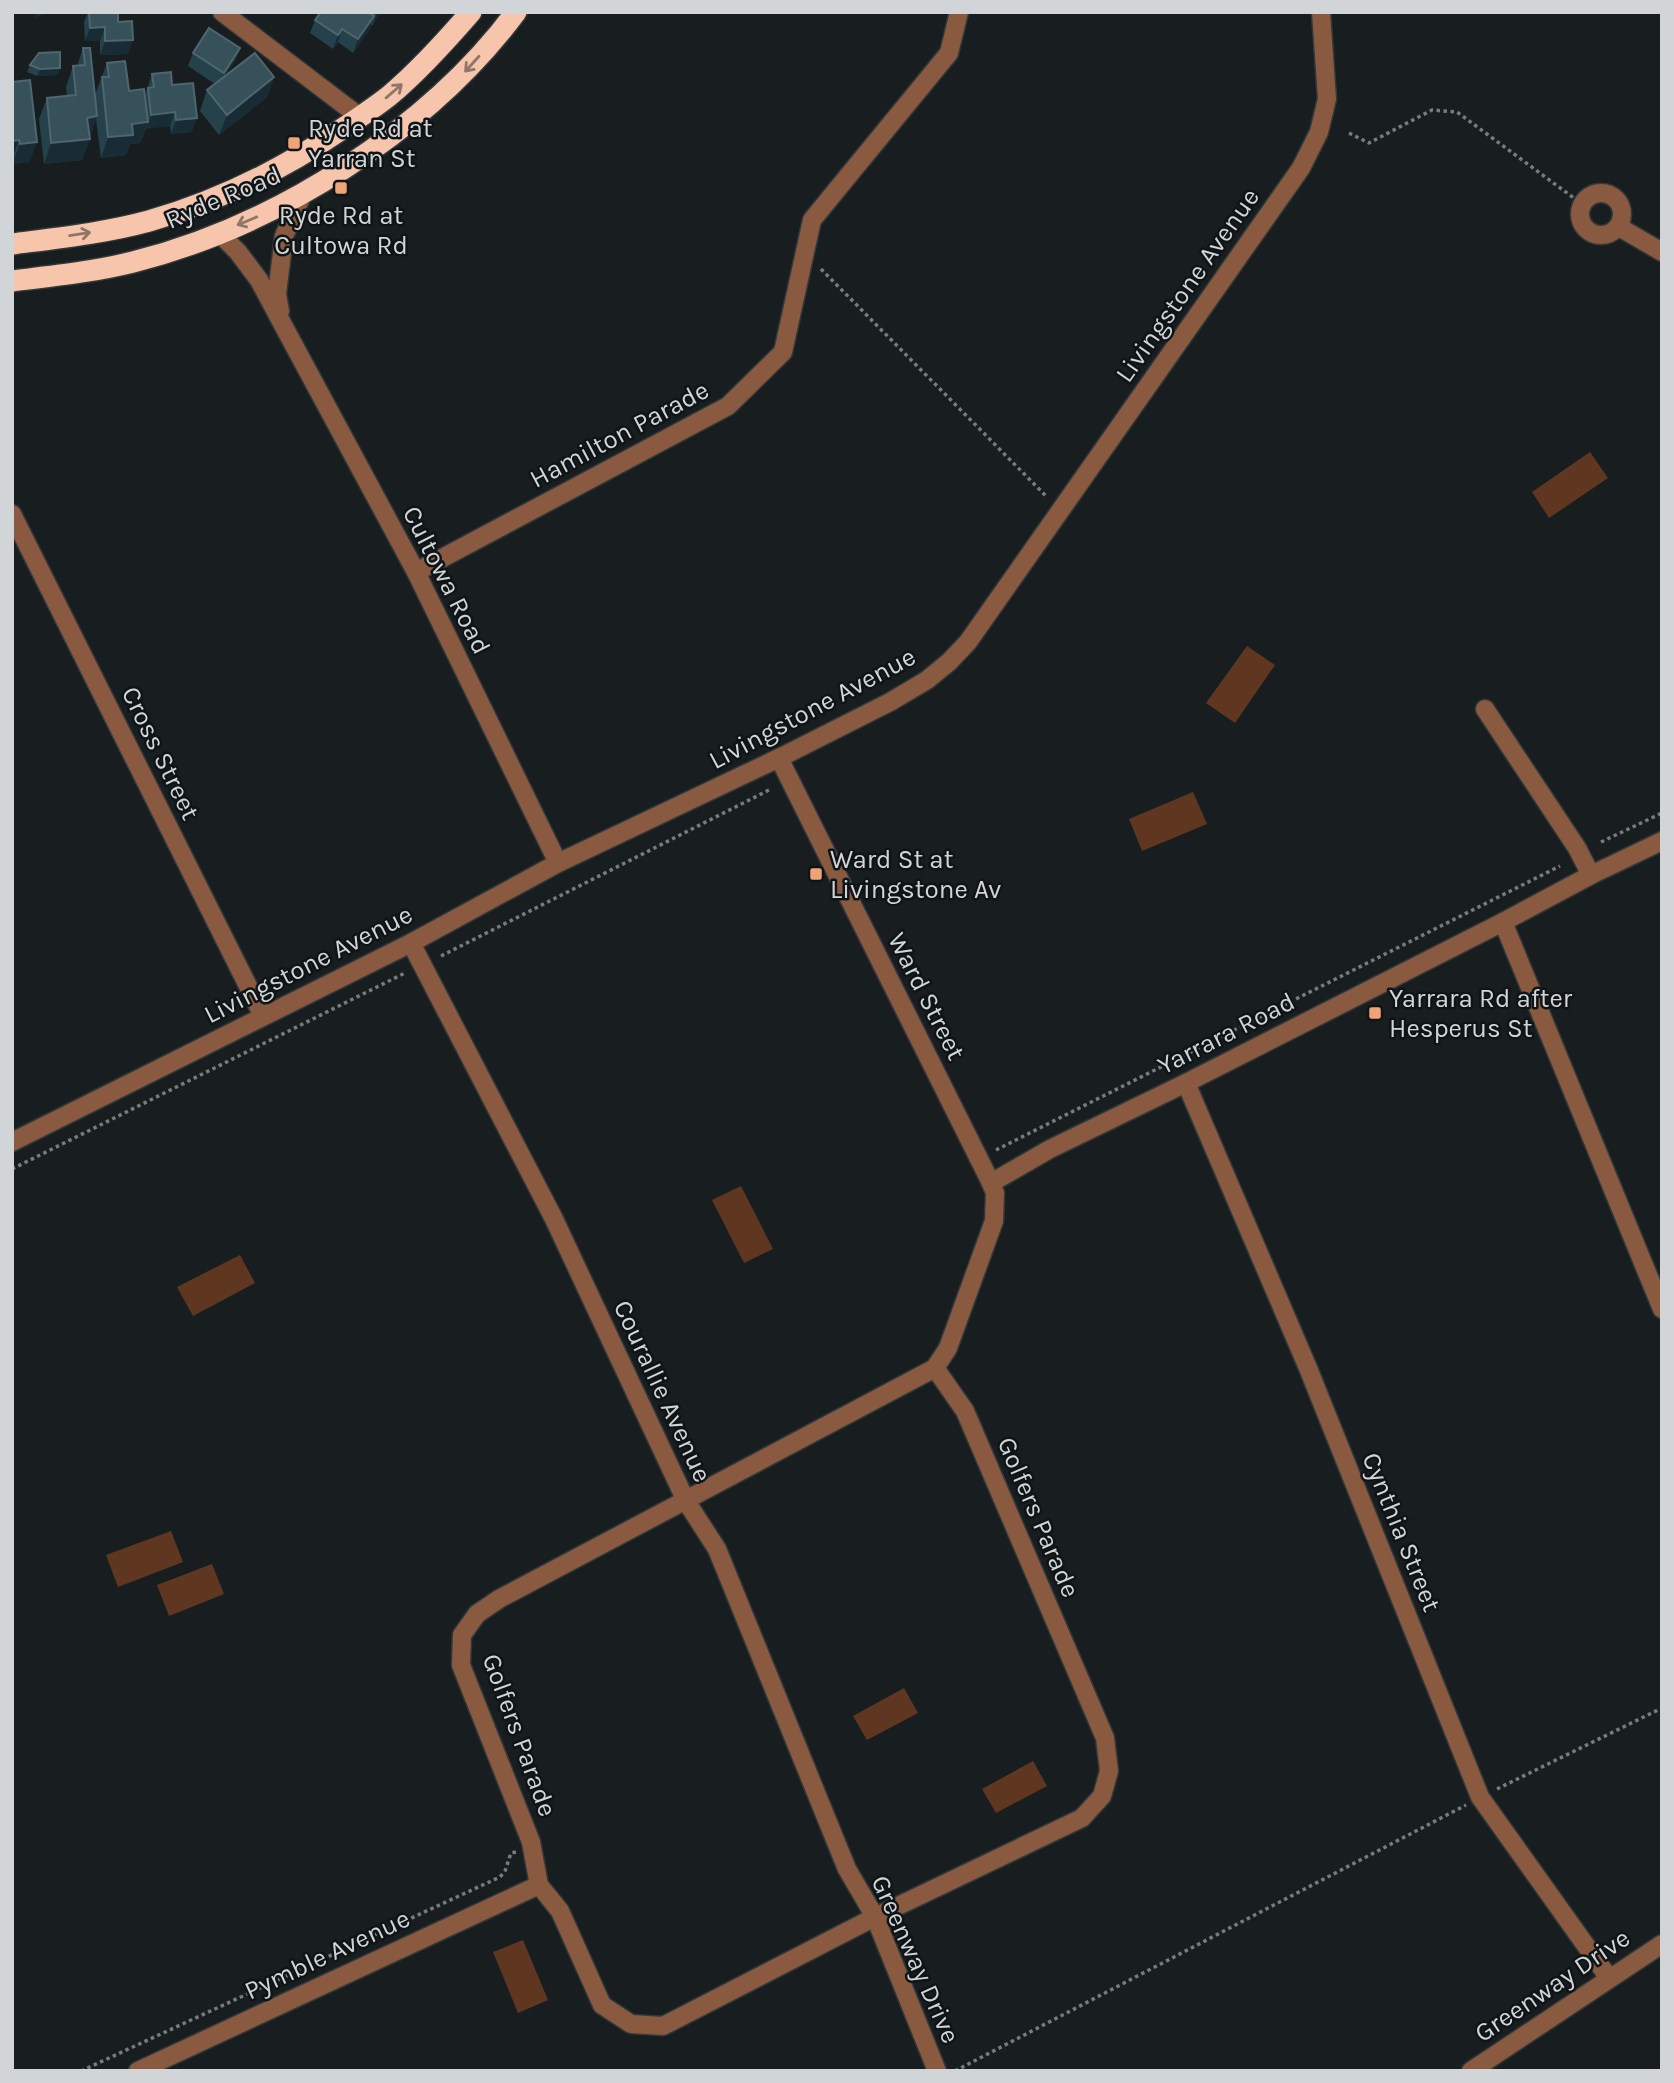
<svg xmlns="http://www.w3.org/2000/svg" width="1674" height="2083" font-family="Karla,sans-serif">
<rect width="100%" height="100%" fill="#181e20"/>
<!-- green -->
<g fill="#5f3720">
<polygon points="1590,452 1608,478 1549,518 1532,492"/>
<polygon points="1247,646 1275,665 1235,723 1206,703"/>
<polygon points="1193,792 1207,824 1142,851 1129,819"/>
<polygon points="741,1186 773,1249 744,1263 712,1200"/>
<polygon points="240,1255 255,1283 193,1316 177,1287"/>
<polygon points="171,1531 183,1562 118,1587 106,1555"/>
<polygon points="212,1564 224,1594 169,1616 157,1585"/>
<polygon points="904,1688 918,1713 867,1740 853,1716"/>
<polygon points="1033,1761 1047,1786 996,1813 982,1789"/>
<polygon points="523,1940 548,2000 518,2013 493,1952"/>
</g>
<g fill="none" stroke-linecap="round" stroke-linejoin="round">
<defs>
<g id="minor">
<polyline points="222,12 360,117"/>
<circle cx="1601" cy="214" r="21"/>
<polyline points="1619,227 1662,252"/>
<polyline points="219,233 238,252 259,280 283,325 416,572 558,863"/>
<polyline points="280,311 277,294 284,236 303,193"/>
<polyline points="12,514 263,1016"/>
<polyline points="416,572 728,406 783,352 812,220 949,53 959,12"/>
<polyline points="1485,709 1577,848 1591,875"/>
<polyline points="779,758 991,1183 995,1193 994,1221 948,1348 935,1368 499,1599 477,1614 462,1635 461,1665 531,1842 539,1885 560,1911 602,2005 631,2024 663,2026 875,1917 1082,1818 1102,1796 1109,1771 1105,1738 965,1411 935,1368"/>
<polyline points="1503,922 1662,1309"/>
<polyline points="411,943 554,1219 686,1501 717,1549 847,1869 875,1917 937,2071"/>
<polyline points="1186,1083 1308,1368 1480,1797 1609,1978"/>
<polyline points="12,1142 411,943 558,863 779,758 890,702 927,680 949,662 968,642 1301,168 1319,132 1327,99 1321,12"/>
<polyline points="991,1183 1050,1149 1186,1083 1503,922 1591,875 1662,841"/>
<polyline points="138,2071 539,1885"/>
<polyline points="1471,2071 1662,1944"/>
</g>
<g id="highway">
<path d="M12,244C58,238 105,233 149,221C219,201 285,168 345,127C360,117 375,107 389,96C419,71 445,42 471,12"/>
<path d="M12,281C53,276 93,272 133,262C276,226 428,130 516,12"/>
</g>
</defs>
<!-- minor casing -->
<use href="#minor" stroke="#32383a" stroke-width="21"/>
<!-- highway casing -->
<use href="#highway" stroke="#32383a" stroke-width="24"/>
<!-- path -->
<g stroke="#777c7e" stroke-width="3.5" stroke-dasharray="3.5 3.5" stroke-linecap="butt">
<polyline points="1349,133 1369,143 1432,110 1457,112 1582,204"/>
<polyline points="821,269 1047,497"/>
<polyline points="1601,842 1662,813"/>
<polyline points="441,956 769,790"/>
<polyline points="996,1150 1560,866"/>
<polyline points="12,1169 405,973"/>
<polyline points="1497,1789 1662,1708"/>
<polyline points="81,2071 500,1877 505,1871 511,1853 516,1852"/>
<polyline points="955,2071 1466,1805"/>
</g>
<!-- minor -->
<use href="#minor" stroke="#895a3f" stroke-width="18"/>
<!-- highway -->
<use href="#highway" stroke="#f6c5ab" stroke-width="21"/>
</g>
<!-- wall -->
<g fill="#24414c">
<polygon points="88,12 118,12 118,22 128,54 100,55 100,41 85,41 84,22"/>
<polygon points="321,12 381,12 372,26 371,25 369,30 353,53 338,42 333,49 310,33 315,20"/>
<polygon points="83,48 95,95 107,63 129,91 145,95 152,74 172,85 192,132 171,134 170,126 146,128 140,143 130,144 126,155 101,158 96,119 82,160 44,164 39,119 47,98 67,96 66,87 73,66 77,66"/>
<polygon points="240,48 235,61 225,76 274,77 267,97 219,135 200,111 207,90 215,84 188,66 193,53"/>
<polygon points="30,65 58,75 37,76 27,72"/>
<polygon points="12,82 37,142 29,162 12,164"/>
</g>
<!-- shaded-wall -->
<g fill="#172c34">
<polygon points="37,12 49,12 35,18"/>
<polygon points="377,12 381,12 372,26"/>
<polygon points="374,16 369,30 353,53 358,39"/>
<polygon points="105,27 100,41 85,41 90,28"/>
<polygon points="342,29 338,42 333,49 338,35"/>
<polygon points="133,40 128,54 100,55 105,41"/>
<polygon points="240,48 235,61 219,86 224,73"/>
<polygon points="60,68 58,75 37,76 40,69"/>
<polygon points="274,77 267,97 219,135 227,115"/>
<polygon points="175,112 170,126 146,129 151,115"/>
<polygon points="97,116 90,137 87,118"/>
<polygon points="197,118 192,132 171,134 176,120"/>
<polygon points="148,122 140,143 130,144 126,155 101,158 108,137 132,124"/>
<polygon points="90,139 82,160 44,164 51,143"/>
<polygon points="19,140 12,160 12,141"/>
<polygon points="37,142 29,162 12,164 20,144"/>
</g>
<!-- building -->
<g fill="#37515a" stroke="#4f666e" stroke-width="2">
<polygon points="89,12 118,12 118,22 132,21 133,40 105,41 105,27 90,28"/>
<polygon points="321,12 368,12 374,16 358,39 342,29 338,35 315,20"/>
<polygon points="209,28 240,48 224,73 193,53"/>
<polygon points="83,48 90,48 97,116 87,118 90,139 51,143 47,98 76,95 73,66 85,65"/>
<polygon points="60,52 60,68 40,69 30,65 39,53"/>
<polygon points="255,53 274,77 227,115 207,90"/>
<polygon points="125,61 129,91 144,89 148,122 132,124 133,135 108,137 102,77 109,77 107,63"/>
<polygon points="171,72 172,85 193,83 197,118 176,120 175,112 151,115 148,88 154,87 152,74"/>
<polygon points="30,80 37,142 20,144 19,140 12,141 12,82"/>
</g>
<!-- one-way arrows -->
<defs><path id="oneway-shaft" d="M-6 0H5M1.5-3L5.5 0L1.5 3" fill="none" stroke-width="1.6" stroke-linecap="round" stroke-linejoin="round" transform="scale(1.75)"/></defs>
<g stroke="#8e7668">
<use href="#oneway-shaft" transform="translate(472 64) rotate(132)"/>
<use href="#oneway-shaft" transform="translate(394 91) rotate(-41)"/>
<use href="#oneway-shaft" transform="translate(247 221) rotate(157)"/>
<use href="#oneway-shaft" transform="translate(80 234) rotate(-9)"/>
</g>
<!-- markers -->
<g fill="#efa377" stroke="#0f1517" stroke-width="2.5">
<rect x="287" y="136" width="14" height="14" rx="3.5"/>
<rect x="334" y="181" width="14" height="14" rx="3.5"/>
<rect x="809" y="867" width="14" height="14" rx="3.5"/>
<rect x="1368" y="1006" width="14" height="14" rx="3.5"/>
</g>
<g text-anchor="middle" stroke-width="5" stroke-linejoin="round" paint-order="stroke">
<!-- poi labels -->
<g font-size="26" fill="#d1d5d7" stroke="#0f1517" text-anchor="start">
<text x="308" y="137">Ryde Rd at<tspan x="308" dy="30">Yarran St</tspan></text>
<text x="341" y="224" text-anchor="middle">Ryde Rd at<tspan x="341" dy="30">Cultowa Rd</tspan></text>
<text x="830" y="868">Ward St at<tspan x="830" dy="30">Livingstone Av</tspan></text>
<text x="1389" y="1007">Yarrara Rd after<tspan x="1389" dy="30">Hesperus St</tspan></text>
</g>
<!-- street labels -->
<g font-size="26" fill="#d1d5d7" stroke="#0f1517">
<text transform="translate(223 197) rotate(-23)" y="9">Ryde Road</text>
<text transform="translate(1187 285) rotate(-55)" y="9">Livingstone Avenue</text>
<text transform="translate(619 434) rotate(-28)" y="9">Hamilton Parade</text>
<text transform="translate(447 580) rotate(63)" y="9">Cultowa Road</text>
<text transform="translate(812 708) rotate(-28)" y="9">Livingstone Avenue</text>
<text transform="translate(161 753) rotate(64)" y="9">Cross Street</text>
<text transform="translate(308 964) rotate(-27)" y="9">Livingstone Avenue</text>
<text transform="translate(927 996) rotate(63)" y="9">Ward Street</text>
<text transform="translate(1226 1033) rotate(-27)" y="9">Yarrara Road</text>
<text transform="translate(663 1391) rotate(65)" y="9">Courallie Avenue</text>
<text transform="translate(1039 1517) rotate(67)" y="9">Golfers Parade</text>
<text transform="translate(1402 1532) rotate(68)" y="9">Cynthia Street</text>
<text transform="translate(520 1735) rotate(70)" y="9">Golfers Parade</text>
<text transform="translate(327 1954) rotate(-25)" y="9">Pymble Avenue</text>
<text transform="translate(916 1959) rotate(66)" y="9">Greenway Drive</text>
<text transform="translate(1552 1985) rotate(-34)" y="9">Greenway Drive</text>
</g>
</g>
<!-- border -->
<rect width="1674" height="2083" fill="none" stroke="#d1d5d7" stroke-width="28"/>
</svg>
